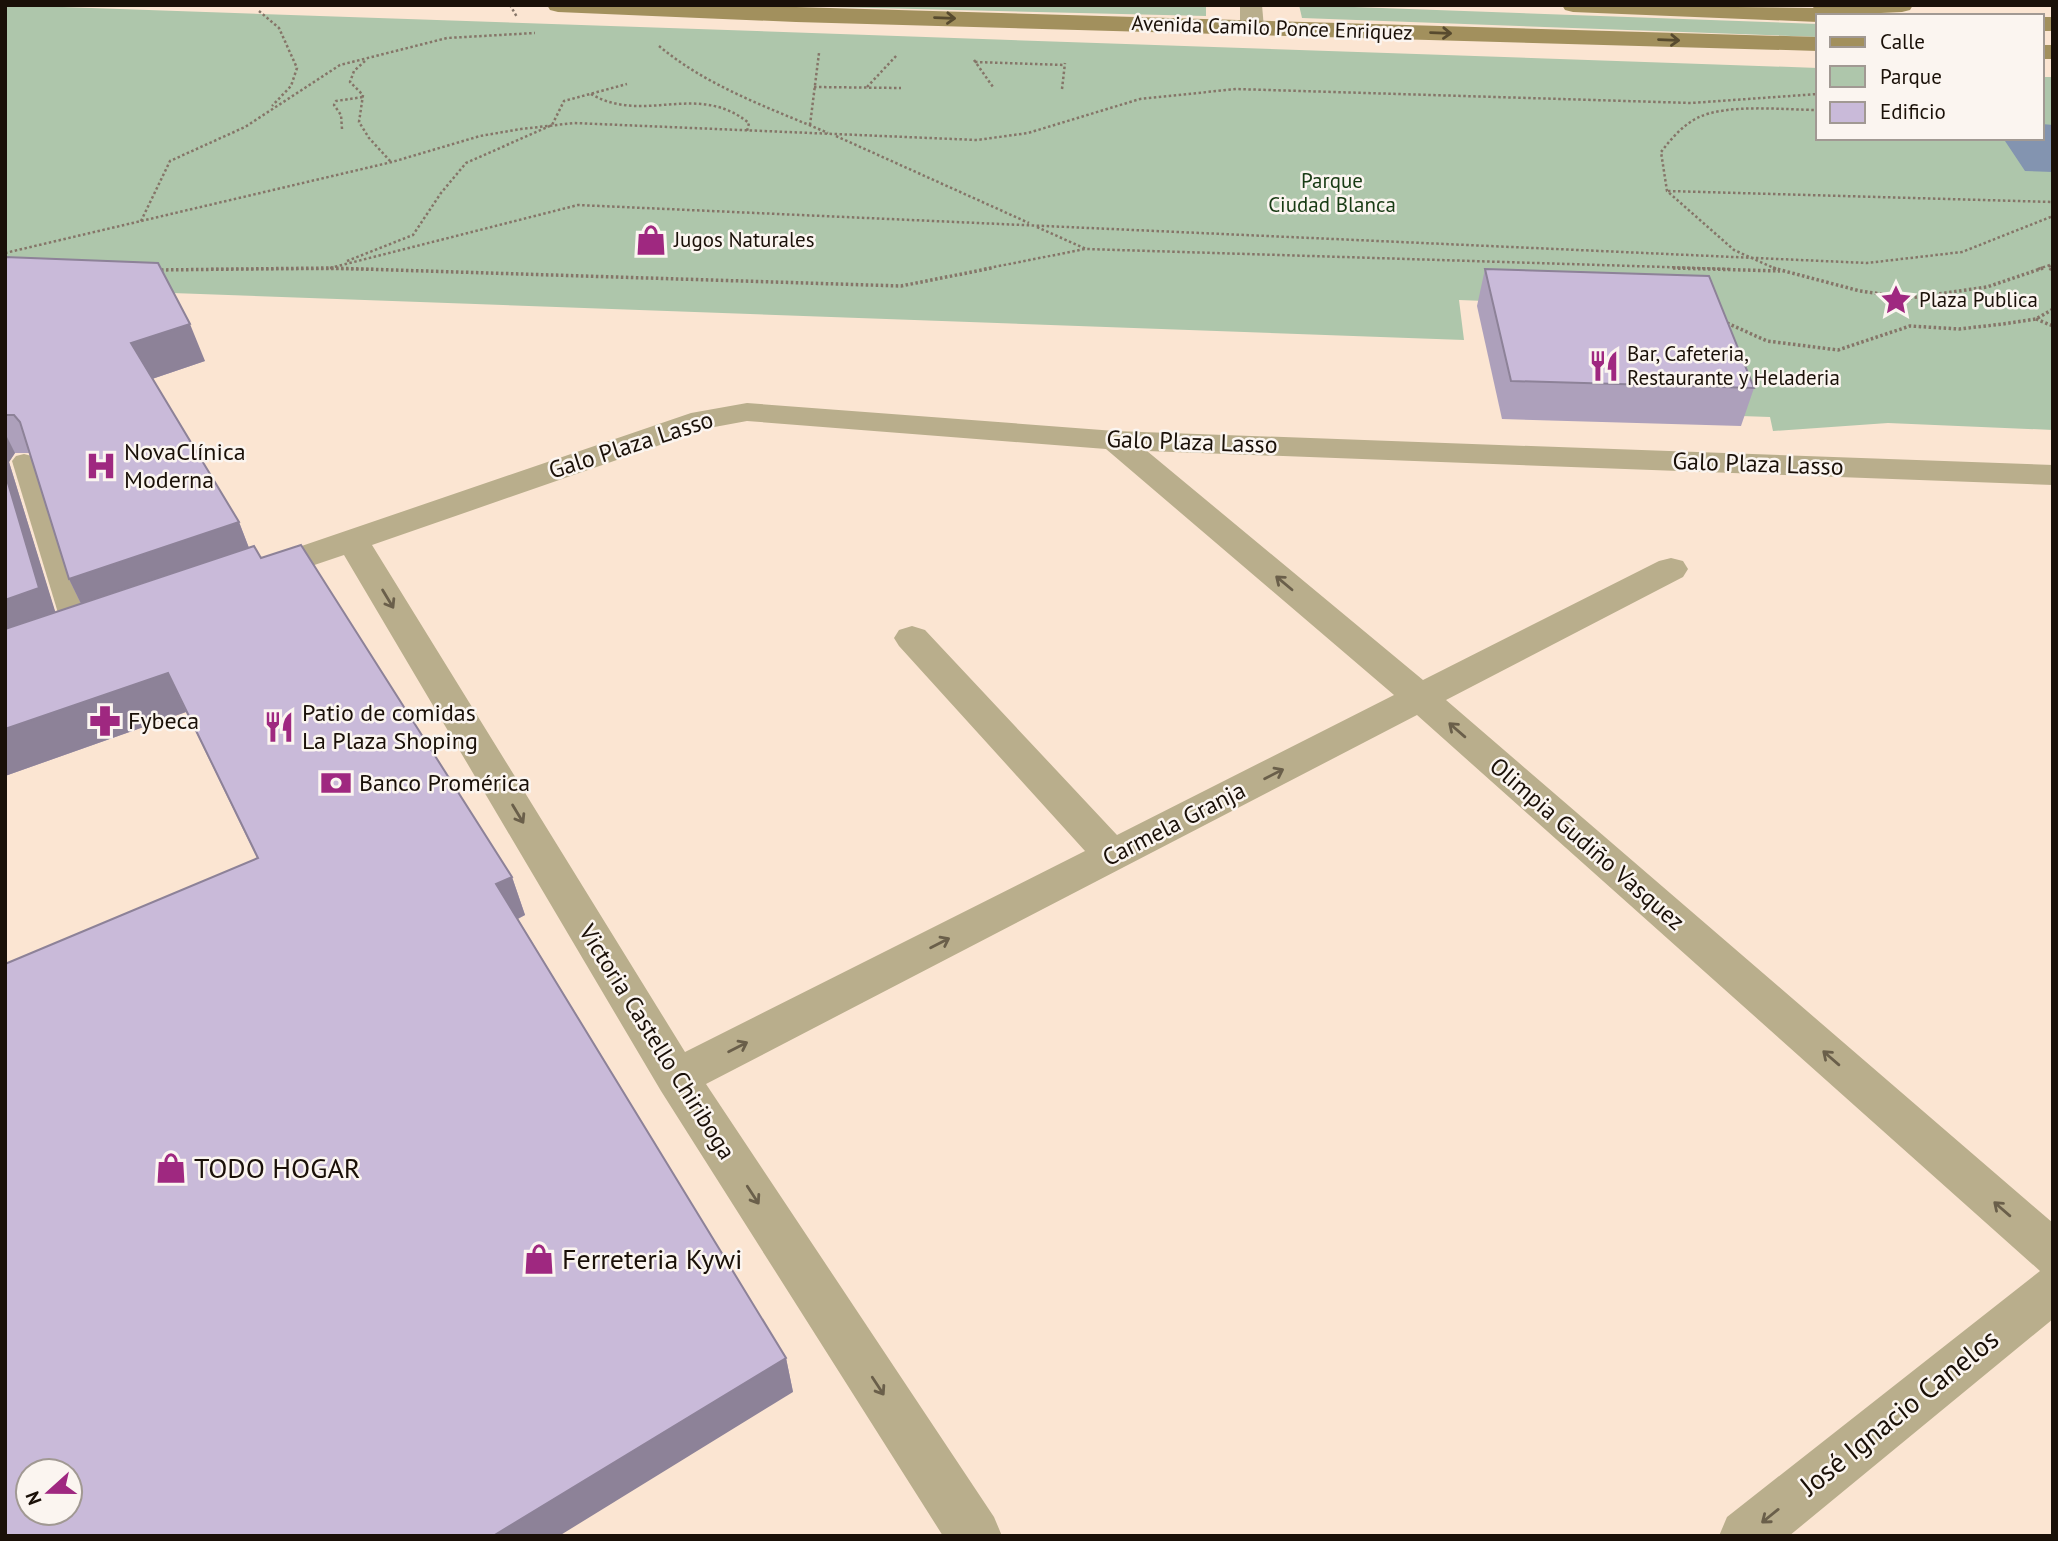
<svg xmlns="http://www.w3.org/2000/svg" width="2058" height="1541" font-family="'PT Sans',sans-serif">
<rect width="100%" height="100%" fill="#fbe5d2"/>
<!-- green -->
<g fill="#aec6ab">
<polygon points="5,5 1818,68 1818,138 2042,138 2042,77 2053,77 2053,430 1888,423 1773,431 1770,417 1741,416 1698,309 1459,300 1464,340 5,287"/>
<polygon points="754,5 1206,5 1206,16"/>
<polygon points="1299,5 1818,24 1818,37 1302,18"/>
</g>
<!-- water -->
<polygon fill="#8394b0" points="2042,124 2053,125 2053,172 2025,171 2003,138 2042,138"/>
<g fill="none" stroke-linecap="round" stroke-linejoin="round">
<!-- path-far1 -->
<g stroke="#857568" stroke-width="2.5" stroke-dasharray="2.5 2.5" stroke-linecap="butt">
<polyline points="510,5 517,17"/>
<polyline points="259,11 279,28 297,68 291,86 272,106"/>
<path d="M659,46C708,87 770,108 828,133"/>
<polyline points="974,60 993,87"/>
<polyline points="365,61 354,71 350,82 363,95 359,122 369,138 391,162"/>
<polyline points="975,62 1065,65"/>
<polyline points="814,87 901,88"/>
<polyline points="867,87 897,55"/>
<polyline points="1062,89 1065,63"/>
<path d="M591,94C644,125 697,81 749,123L747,131"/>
<polyline points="810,125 819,53"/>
<polyline points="342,129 341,115 334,105 336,101 363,97"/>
<polyline points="836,136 1029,223"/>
<polyline points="1668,191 2053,202"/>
<polyline points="141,221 170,161 245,127 340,65 447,38 535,33"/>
<polyline points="1037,227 1086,249 1729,269"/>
<polyline points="5,253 392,162 480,136 521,129 574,123 977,140 1028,133 1140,99 1236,89 1691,103 1818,94"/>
<polyline points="347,261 413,235 441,193 466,163 552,125 564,101 627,84"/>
<polyline points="2049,265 2051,269"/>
<polyline points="330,268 578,205 1867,263 1962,252 2053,216"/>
<polyline points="211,269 373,269"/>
<polyline points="984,269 1085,249"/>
<path d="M1776,269L1734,250L1667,191L1661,152C1671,139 1682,126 1697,118C1728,103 1784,110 1818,110"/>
<polyline points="2038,269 2053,264"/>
</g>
<!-- path -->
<g stroke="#857568" stroke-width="3.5" stroke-dasharray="2.5 2.5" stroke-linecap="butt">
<polyline points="1673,268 1780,271"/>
<polyline points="1773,268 1860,291 1910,298 1987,287 2043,268"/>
<polyline points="2050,268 2053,272"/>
<polyline points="156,270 330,268 901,286 992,268"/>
<polyline points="2036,319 2053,326"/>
<polyline points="1727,323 1767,341 1838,350 1910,326 1959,329 2003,324 2036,319 2053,309"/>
</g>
<!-- lane -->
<polygon fill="#b9ae8c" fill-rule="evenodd" points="24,454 32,456 36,461 91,636 87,642 78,645 69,642 65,636 12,461 16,456"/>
<!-- street -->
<g fill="#b9ae8c" fill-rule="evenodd">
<polygon points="1240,5 1262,5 1264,28 1260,33 1244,33 1240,28"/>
<path d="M747,403L1115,431L2053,465V485L1147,451L1423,680L1659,561L1671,558L1683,561L1688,569L1683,577L1446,700L2053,1223V1319L1789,1536H1719L1727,1517L2040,1271L1417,715L706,1084L994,1517L1002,1536H943L661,1091L344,555L258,584L246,581L241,573L246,565L691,413ZM747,421L1106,449L1394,695L1117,835L925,630L912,626L899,630L894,638L899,646L1085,851L685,1052L372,545L709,428Z"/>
</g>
<!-- secondary -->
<g fill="#a2905d" fill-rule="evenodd">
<polygon points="547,5 727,5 1818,37 1818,51 796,22 558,12 550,10"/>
<polygon points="1562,5 1813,8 1815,5 1913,5 1910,10 1902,12 1818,16 1818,22 1573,12 1565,10"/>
<rect x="2042" y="17" width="11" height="14"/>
<rect x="2042" y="45" width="11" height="14"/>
</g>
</g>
<!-- wall -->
<g fill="#ada0bb" fill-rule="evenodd">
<path d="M5,257L205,361L152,379L239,522L249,548L261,558L512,877L525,915L518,919L786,1358L793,1392L257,858L186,712L5,776ZM15,453H30L69,579L81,604L55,612L9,462Z"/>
<polygon points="1485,269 1754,388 1741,426 1502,419 1477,306"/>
</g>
<!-- shaded-wall -->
<g fill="#8d8298">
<polygon points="190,324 205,361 146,381 131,343"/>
<polygon points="5,433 15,453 9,462 60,627 5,647"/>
<polygon points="239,522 254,561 88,618 69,579"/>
<polygon points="168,673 186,712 5,776 5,729"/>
<polygon points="512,877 525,915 509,923 496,884"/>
<polygon points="786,1358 793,1392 559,1536 493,1536"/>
</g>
<!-- building -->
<g fill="#c9bad9" stroke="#8d8298" stroke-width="2" fill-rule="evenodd">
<polygon points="5,257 158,263 190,324 131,343 239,522 69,579 20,422 14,415 5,415"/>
<polygon points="1485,269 1709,276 1754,388 1511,381"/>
<polygon points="5,473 39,588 5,600"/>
<path d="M301,545L512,877L496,884L786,1358L493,1536H5V964L258,858L168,673L5,729V629L254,546L261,558ZM28,1471H70V1513H28Z"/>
</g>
<!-- one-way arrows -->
<defs><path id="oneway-shaft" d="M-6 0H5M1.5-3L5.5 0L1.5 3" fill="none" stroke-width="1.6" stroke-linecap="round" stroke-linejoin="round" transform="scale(1.75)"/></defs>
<g stroke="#574a2e">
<use href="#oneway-shaft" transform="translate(945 18) rotate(2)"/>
<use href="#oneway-shaft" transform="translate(1441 33) rotate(2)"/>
<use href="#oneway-shaft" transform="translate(1669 40) rotate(2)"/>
</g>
<g stroke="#6a5f4a">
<use href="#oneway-shaft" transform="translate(1284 583) rotate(-140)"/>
<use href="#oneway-shaft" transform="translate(388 599) rotate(59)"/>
<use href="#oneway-shaft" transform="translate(1457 730) rotate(-139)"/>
<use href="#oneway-shaft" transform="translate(1274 774) rotate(-27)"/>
<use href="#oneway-shaft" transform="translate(518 814) rotate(59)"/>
<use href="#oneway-shaft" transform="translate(940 943) rotate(-27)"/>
<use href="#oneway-shaft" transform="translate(738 1047) rotate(-27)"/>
<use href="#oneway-shaft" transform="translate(1831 1058) rotate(-139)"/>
<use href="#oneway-shaft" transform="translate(753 1195) rotate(57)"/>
<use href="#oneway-shaft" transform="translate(2002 1209) rotate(-139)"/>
<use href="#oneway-shaft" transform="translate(878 1386) rotate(57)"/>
<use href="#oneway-shaft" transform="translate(1770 1516) rotate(141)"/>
</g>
<!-- icons -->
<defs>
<symbol id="shop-bare" viewBox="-9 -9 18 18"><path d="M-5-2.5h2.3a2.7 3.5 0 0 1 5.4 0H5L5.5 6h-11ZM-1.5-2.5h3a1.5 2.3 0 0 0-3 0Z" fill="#9f2880" stroke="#fbf5f0" stroke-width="2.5" paint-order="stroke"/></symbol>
<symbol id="sight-bare" viewBox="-9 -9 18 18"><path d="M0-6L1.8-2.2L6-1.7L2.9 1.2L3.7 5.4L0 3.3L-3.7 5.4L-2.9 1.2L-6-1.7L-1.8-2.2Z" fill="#9f2880" stroke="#fbf5f0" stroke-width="2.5" paint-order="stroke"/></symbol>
<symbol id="restaurant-bare" viewBox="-9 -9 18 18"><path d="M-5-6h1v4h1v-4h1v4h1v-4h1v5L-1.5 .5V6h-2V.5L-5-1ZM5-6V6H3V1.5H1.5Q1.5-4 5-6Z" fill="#9f2880" stroke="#fbf5f0" stroke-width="2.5" paint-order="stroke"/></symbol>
<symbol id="hospital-bare" viewBox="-9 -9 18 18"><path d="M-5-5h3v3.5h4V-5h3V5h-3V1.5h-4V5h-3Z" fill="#9f2880" stroke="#fbf5f0" stroke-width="2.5" paint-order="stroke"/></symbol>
<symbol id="pharmacy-bare" viewBox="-9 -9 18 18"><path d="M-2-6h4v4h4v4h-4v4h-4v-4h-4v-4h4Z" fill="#9f2880" stroke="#fbf5f0" stroke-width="2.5" paint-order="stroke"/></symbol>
<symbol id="bank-bare" viewBox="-9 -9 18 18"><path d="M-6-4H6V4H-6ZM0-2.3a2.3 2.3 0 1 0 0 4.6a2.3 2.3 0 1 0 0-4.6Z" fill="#9f2880" stroke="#fbf5f0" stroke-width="2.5" paint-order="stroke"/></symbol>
</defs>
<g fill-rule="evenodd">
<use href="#shop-bare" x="629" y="218" width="44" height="44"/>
<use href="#sight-bare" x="1874" y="278" width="44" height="44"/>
<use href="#restaurant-bare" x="1582" y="344" width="44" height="44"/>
<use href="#hospital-bare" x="79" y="444" width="44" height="44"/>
<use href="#pharmacy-bare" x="83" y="699" width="44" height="44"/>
<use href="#restaurant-bare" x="257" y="705" width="44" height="44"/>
<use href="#bank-bare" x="314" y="761" width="44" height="44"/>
<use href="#shop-bare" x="149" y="1146" width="44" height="44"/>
<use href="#shop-bare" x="517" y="1237" width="44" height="44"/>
</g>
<g text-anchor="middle" stroke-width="5" stroke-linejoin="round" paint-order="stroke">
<!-- far-street labels -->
<g font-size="21" fill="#1a1008" stroke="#fbf5f0">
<text transform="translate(1272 28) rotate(2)" y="7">Avenida Camilo Ponce Enriquez</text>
</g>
<!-- far-park labels -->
<g font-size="21" fill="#183b14" stroke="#fbf5f0">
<text x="1332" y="188">Parque<tspan x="1332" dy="24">Ciudad Blanca</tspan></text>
</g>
<!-- far-poi labels -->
<g font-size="21" fill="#1a1008" stroke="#fbf5f0" text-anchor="start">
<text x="674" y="247">Jugos Naturales</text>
<text x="1919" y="307">Plaza Publica</text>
<text x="1627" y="361">Bar, Cafeteria,<tspan x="1627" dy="24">Restaurante y Heladeria</tspan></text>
</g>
<!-- street labels -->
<g font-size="24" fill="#1a1008" stroke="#fbf5f0">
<text transform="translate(1192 442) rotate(2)" y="8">Galo Plaza Lasso</text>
<text transform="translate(631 445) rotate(-18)" y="8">Galo Plaza Lasso</text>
<text transform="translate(1758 464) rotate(2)" y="8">Galo Plaza Lasso</text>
<text transform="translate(1174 824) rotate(-27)" y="8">Carmela Granja</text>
<text transform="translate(1587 844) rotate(41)" y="8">Olimpia Gudiño Vasquez</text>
<text transform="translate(657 1042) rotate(58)" y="8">Victoria Castello Chiriboga</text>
</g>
<!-- poi labels -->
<g font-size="24" fill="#1a1008" stroke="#fbf5f0" text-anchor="start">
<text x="124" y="460">NovaClínica<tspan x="124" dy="28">Moderna</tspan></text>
<text x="302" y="721">Patio de comidas<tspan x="302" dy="28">La Plaza Shoping</tspan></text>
<text x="128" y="729">Fybeca</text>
<text x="359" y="791">Banco Promérica</text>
</g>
<!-- near-poi labels -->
<g font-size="28" fill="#1a1008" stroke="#fbf5f0" text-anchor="start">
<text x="194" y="1178">TODO HOGAR</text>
<text x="562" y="1269">Ferreteria Kywi</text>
</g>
<!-- near-street labels -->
<g font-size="28" fill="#1a1008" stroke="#fbf5f0">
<text transform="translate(1899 1412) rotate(-39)" y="10">José Ignacio Canelos</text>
</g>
</g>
<!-- border -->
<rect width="2058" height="1541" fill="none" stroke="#1a1008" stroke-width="14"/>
<!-- legend -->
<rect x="1816" y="14" width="228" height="126" fill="#fbf5f0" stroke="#a19993" stroke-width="2"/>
<rect x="1830" y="37" width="35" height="10" fill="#a2905d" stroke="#a19993" stroke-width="2"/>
<text x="1880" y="49" font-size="21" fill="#1a1008">Calle</text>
<rect x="1830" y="66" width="35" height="21" fill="#aec6ab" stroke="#a19993" stroke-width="2"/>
<text x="1880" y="84" font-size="21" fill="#1a1008">Parque</text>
<rect x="1830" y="102" width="35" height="21" fill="#c9bad9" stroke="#a19993" stroke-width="2"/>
<text x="1880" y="119" font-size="21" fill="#1a1008">Edificio</text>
<!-- north arrow -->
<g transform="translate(49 1492) rotate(249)"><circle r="33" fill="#fbf5f0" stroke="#a19993" stroke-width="2"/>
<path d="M0-5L12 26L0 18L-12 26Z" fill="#9f2880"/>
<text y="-10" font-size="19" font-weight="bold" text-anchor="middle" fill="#1a1008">N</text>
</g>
</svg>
